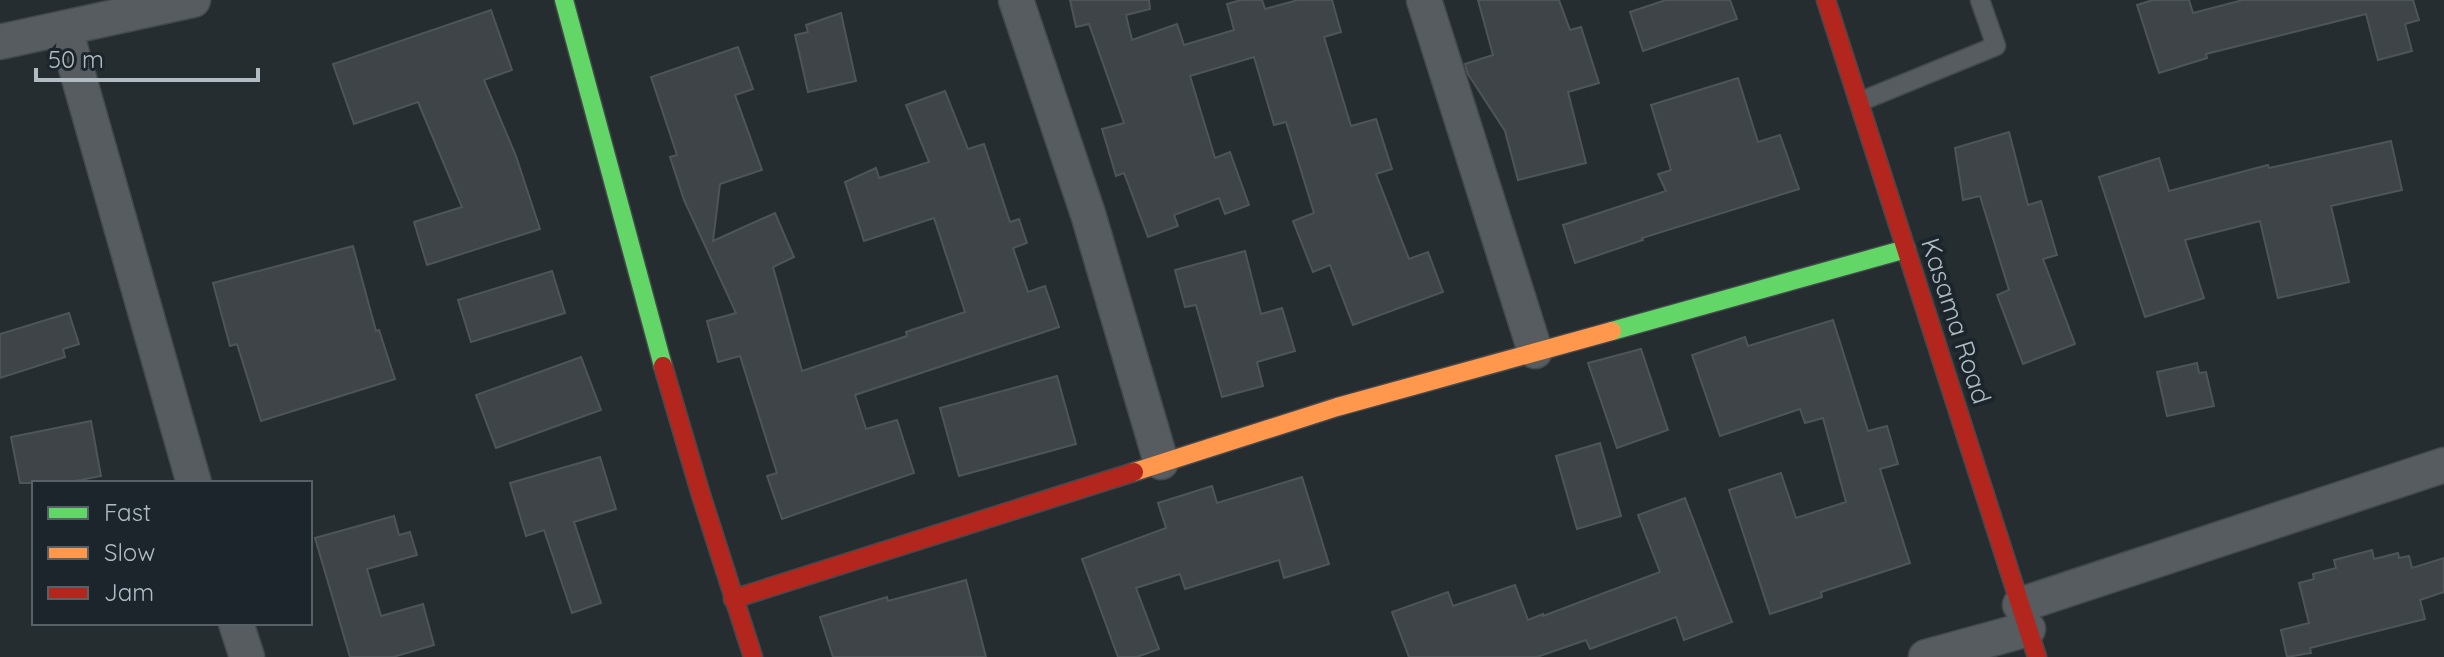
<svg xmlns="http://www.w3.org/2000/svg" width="2444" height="657" font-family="Quicksand,sans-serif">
<rect width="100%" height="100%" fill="#262d31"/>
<!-- building -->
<g fill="#3e4448" stroke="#4e5559" stroke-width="2">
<polygon points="1070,0 1149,0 1150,9 1126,15 1132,40 1177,24 1184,45 1234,30 1227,4 1241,0 1262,0 1265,9 1298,0 1332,0 1341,32 1324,37 1351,126 1376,119 1392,169 1376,174 1409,259 1428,252 1443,292 1353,325 1330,265 1313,272 1293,221 1314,213 1286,122 1274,125 1254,57 1190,76 1215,158 1230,152 1249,205 1225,214 1219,198 1174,215 1178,226 1148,237 1124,173 1116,176 1102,129 1124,123 1089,24 1076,27"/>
<polygon points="1478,0 1559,0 1570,30 1581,27 1599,83 1568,92 1586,163 1518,180 1505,131 1468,74 1465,64 1493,55"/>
<polygon points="1666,0 1730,0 1737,19 1643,51 1630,12"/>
<polygon points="2153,0 2189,0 2193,13 2243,0 2413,0 2419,20 2405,24 2412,51 2378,60 2366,14 2206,54 2207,58 2159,73 2137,5"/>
<polygon points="491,10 512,70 484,80 516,156 540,229 427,265 414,222 462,207 418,102 354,124 333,64"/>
<polygon points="841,13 856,81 808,92 795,35 808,32 806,25"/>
<polygon points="738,47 753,89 735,95 762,170 720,184 713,241 775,213 794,257 773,267 802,371 907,336 906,332 965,312 934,218 864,241 845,182 876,168 879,178 929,162 906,105 945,91 968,149 984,144 1010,222 1019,219 1027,243 1013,248 1028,292 1045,286 1059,327 855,395 866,429 897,420 914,473 782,519 767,476 777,473 740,356 718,362 707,321 736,313 684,200 670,157 677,155 651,77"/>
<polygon points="1738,78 1758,142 1780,135 1799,189 1642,238 1643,240 1575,263 1563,225 1666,191 1658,174 1671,170 1651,105"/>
<polygon points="2009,132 2028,205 2041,201 2057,255 2043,259 2075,344 2023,364 1997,295 2009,290 1980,196 1963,200 1955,148"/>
<polygon points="2391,141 2402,190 2331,206 2349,282 2278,298 2260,221 2185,240 2204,298 2145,317 2099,177 2159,158 2169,191 2268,165 2269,168"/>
<polygon points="353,246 376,331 379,330 395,379 261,421 237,344 230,346 213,283"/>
<polygon points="1245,251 1261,314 1282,308 1295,351 1257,362 1263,386 1222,397 1196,305 1185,307 1175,270"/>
<polygon points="552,271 565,313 471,342 458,300"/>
<polygon points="69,313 79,344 63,349 65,357 0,378 0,334"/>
<polygon points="1833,320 1868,431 1887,426 1898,464 1880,469 1910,563 1821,592 1822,597 1770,614 1729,490 1781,473 1796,518 1846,502 1823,418 1805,423 1800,409 1720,436 1692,355 1745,337 1748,346"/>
<polygon points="1641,349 1668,430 1617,448 1588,363"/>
<polygon points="581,357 601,410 496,448 476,395"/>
<polygon points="2197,363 2199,373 2206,372 2214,406 2167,416 2157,372"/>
<polygon points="1057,376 1076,444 959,476 940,408"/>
<polygon points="91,421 101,476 65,483 20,483 11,437"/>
<polygon points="1600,443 1621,516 1577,529 1556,456"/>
<polygon points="600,457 616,509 574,522 601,603 572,613 544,530 526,536 510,483"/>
<polygon points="1302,477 1329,564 1284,578 1279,560 1185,589 1180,574 1136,588 1159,649 1137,657 1118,657 1082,559 1166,528 1158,503 1212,486 1217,503"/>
<polygon points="1685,498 1732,622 1684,640 1676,617 1590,649 1586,640 1537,657 1409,657 1392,612 1448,592 1453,606 1515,585 1528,620 1543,614 1543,616 1660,572 1638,515"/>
<polygon points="394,516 399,535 410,532 417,555 367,569 381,616 423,604 434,645 393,657 350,657 315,538"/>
<polygon points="2372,550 2374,559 2398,553 2399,558 2409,556 2412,568 2444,558 2444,592 2420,600 2425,619 2310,648 2311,653 2287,657 2281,630 2309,623 2299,583 2314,579 2313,574 2336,568 2334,560"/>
<polygon points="966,580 986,657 833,657 820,617 887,597 888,601"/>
</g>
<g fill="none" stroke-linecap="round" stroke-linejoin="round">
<defs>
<polyline id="lane" points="1859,102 1996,46 1980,0"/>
<g id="street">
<polyline points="1016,0 1088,214 1161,462"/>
<polyline points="1424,0 1535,351"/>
<polyline points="65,29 194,483"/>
<polyline points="0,42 193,0"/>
<polyline points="2020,605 2444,465"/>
<polyline points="236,623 247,657"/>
<polyline points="1926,657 2028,629"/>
</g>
<g id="fast">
<polyline points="564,0 663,366"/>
<polyline points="1612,331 1906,249"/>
</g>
<polyline id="slow" points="1134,472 1337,407 1612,331"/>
<g id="jam">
<polyline points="1826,0 2037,657"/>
<polyline points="663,366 701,495 753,657"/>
<polyline points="733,599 1134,472"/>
</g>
</defs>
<!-- lane casing -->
<use href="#lane" stroke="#44494c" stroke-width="21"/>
<!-- street casing -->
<use href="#street" stroke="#44494c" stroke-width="37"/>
<!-- fast casing -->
<use href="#fast" stroke="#44494c" stroke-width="21"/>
<!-- slow casing -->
<use href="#slow" stroke="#44494c" stroke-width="21"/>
<!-- jam casing -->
<use href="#jam" stroke="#44494c" stroke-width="21"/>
<!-- lane -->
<use href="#lane" stroke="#565c60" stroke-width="18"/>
<!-- street -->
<use href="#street" stroke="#565c60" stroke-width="34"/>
<!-- fast -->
<use href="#fast" stroke="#63d668" stroke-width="18"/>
<!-- slow -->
<use href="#slow" stroke="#ff974d" stroke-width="18"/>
<!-- jam -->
<use href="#jam" stroke="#b3261e" stroke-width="18"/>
</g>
<g text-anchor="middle" stroke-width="8" stroke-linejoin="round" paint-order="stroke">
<!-- street labels -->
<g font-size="26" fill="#b0bbc3" stroke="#1b252b">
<text transform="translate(1956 321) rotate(72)" y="9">Kasama Road</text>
</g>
</g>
<!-- legend -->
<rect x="32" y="481" width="280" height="144" fill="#1b252b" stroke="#576168" stroke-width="2"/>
<rect x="48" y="507" width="40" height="12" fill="#63d668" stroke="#576168" stroke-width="2"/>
<text x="104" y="521" font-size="24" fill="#b0bbc3">Fast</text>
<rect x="48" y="547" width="40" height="12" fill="#ff974d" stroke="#576168" stroke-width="2"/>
<text x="104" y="561" font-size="24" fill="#b0bbc3">Slow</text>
<rect x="48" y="587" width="40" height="12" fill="#b3261e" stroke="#576168" stroke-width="2"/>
<text x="104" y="601" font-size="24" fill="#b0bbc3">Jam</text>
<!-- scale -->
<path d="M36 68v12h222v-12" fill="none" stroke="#b0bbc3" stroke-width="4"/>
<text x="48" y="68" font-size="24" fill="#b0bbc3" stroke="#1b252b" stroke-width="6" paint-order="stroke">50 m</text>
</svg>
